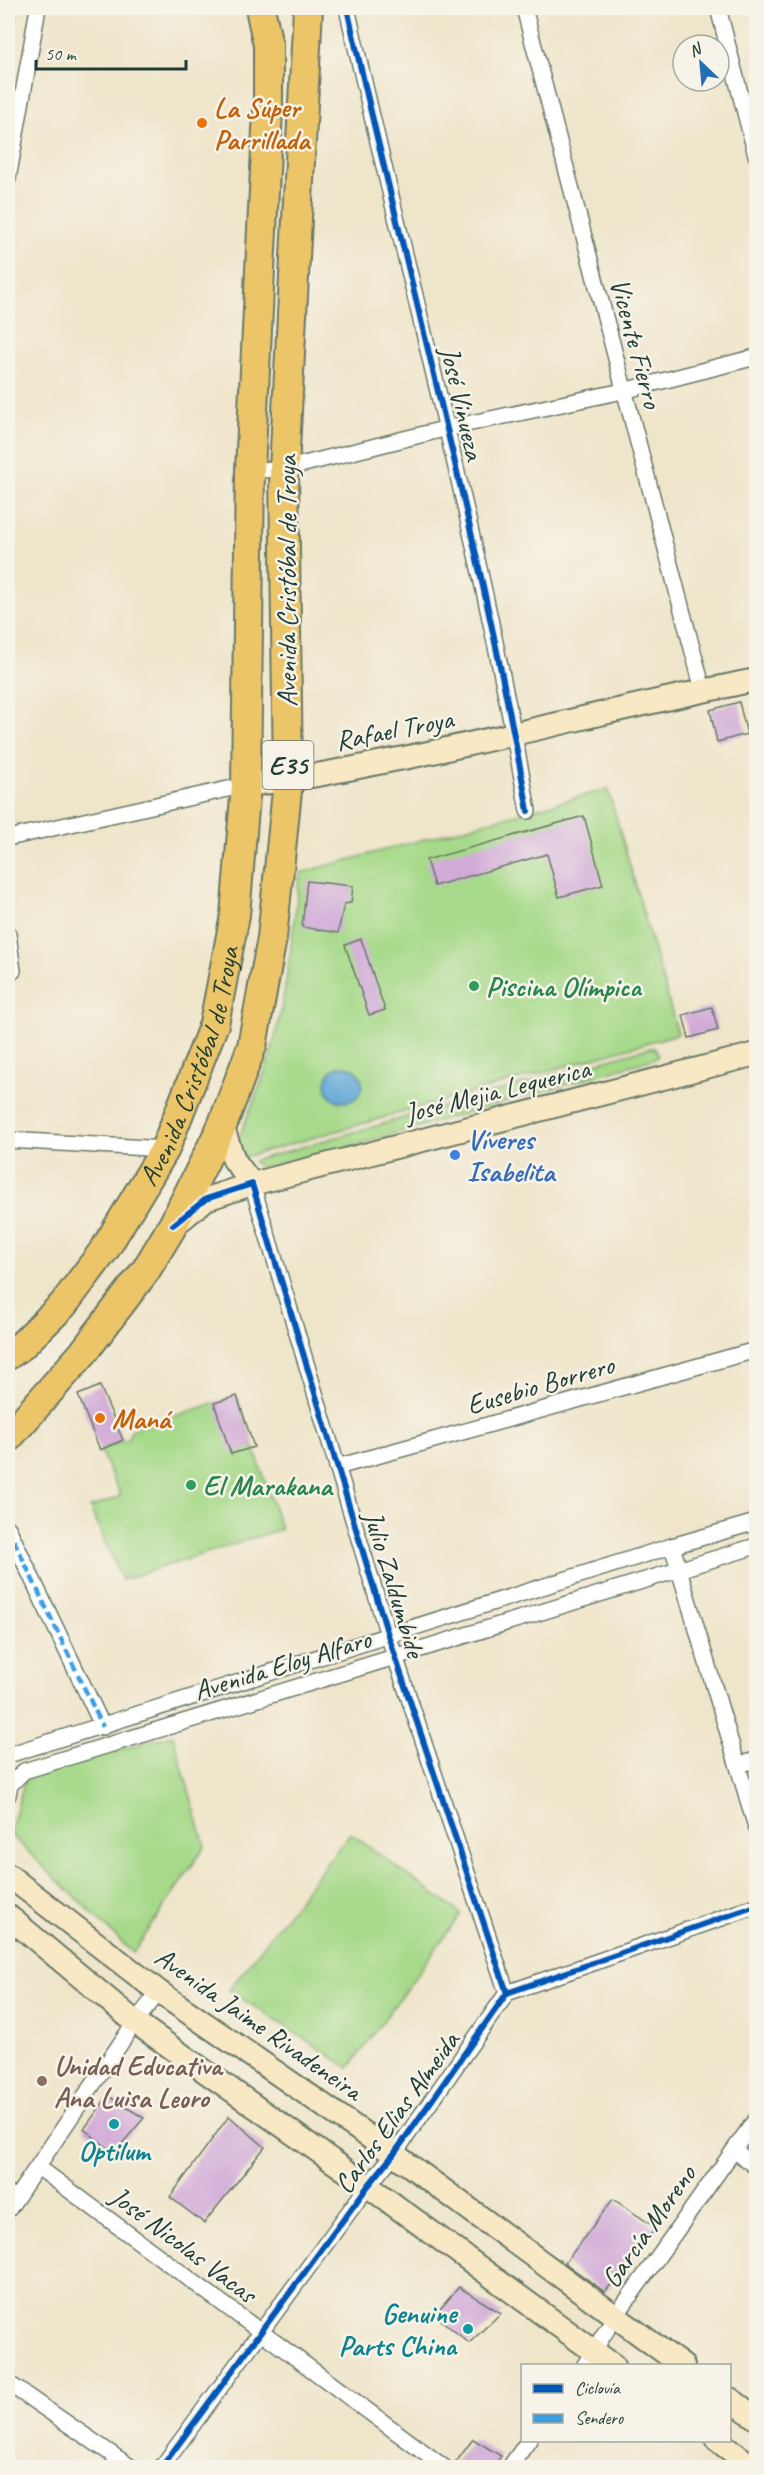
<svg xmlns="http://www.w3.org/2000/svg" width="764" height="2475" font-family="Caveat,sans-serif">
<rect width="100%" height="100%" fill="#f7f3e8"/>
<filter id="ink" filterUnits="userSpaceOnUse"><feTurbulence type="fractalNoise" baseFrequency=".0167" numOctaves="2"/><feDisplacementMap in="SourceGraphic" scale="12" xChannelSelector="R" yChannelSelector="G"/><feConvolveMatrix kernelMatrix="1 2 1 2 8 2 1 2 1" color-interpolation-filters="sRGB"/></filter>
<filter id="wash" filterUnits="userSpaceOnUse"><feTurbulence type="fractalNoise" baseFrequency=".008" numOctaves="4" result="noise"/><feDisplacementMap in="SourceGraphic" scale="24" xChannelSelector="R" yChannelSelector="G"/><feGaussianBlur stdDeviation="1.35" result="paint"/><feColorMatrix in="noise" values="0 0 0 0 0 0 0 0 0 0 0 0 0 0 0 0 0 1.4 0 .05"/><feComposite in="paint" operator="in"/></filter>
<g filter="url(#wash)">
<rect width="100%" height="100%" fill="#efe5ca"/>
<!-- green -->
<g fill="#a6d989" stroke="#628b5e" stroke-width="1.5">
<polygon points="8,8 18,8 8,61"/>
<path d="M608,789L678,1034L245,1157L237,1144C246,1115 261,1088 269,1059C287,999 292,935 300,873Z"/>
<polygon points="648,1048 655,1048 658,1054 657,1058 276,1168 257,1166 253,1161"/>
<polygon points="237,1396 281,1529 122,1580 90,1508 121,1496 100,1450 128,1439 131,1430"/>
<polygon points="173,1735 205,1846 133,1953 10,1834 26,1775"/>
<polygon points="350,1833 461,1914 349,2068 229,1990"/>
</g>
<!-- water -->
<circle fill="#61a7d7" stroke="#407286" stroke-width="1.5" cx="344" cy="1084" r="18"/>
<g id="blocks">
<!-- building -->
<g fill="#d1abd8">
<polygon points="739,702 747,734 717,742 710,710"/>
<polygon points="584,816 603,885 559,897 547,854 434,886 426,860"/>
<polygon points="307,881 353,886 351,903 344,904 338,933 302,927"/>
<polygon points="361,939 385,1010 369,1015 345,945"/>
<polygon points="712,1007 718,1030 689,1038 683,1015"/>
<polygon points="100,1386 123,1440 100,1450 78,1395"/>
<polygon points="237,1396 254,1447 231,1454 214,1403"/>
<polygon points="108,2096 144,2118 114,2153 84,2129"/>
<polygon points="229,2116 265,2147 204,2223 170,2197"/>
<polygon points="613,2199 656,2228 605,2292 565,2263"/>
<polygon points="459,2287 501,2313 469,2343 435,2315"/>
<polygon points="473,2439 501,2456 493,2468 455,2468 454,2465"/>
</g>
</g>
</g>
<g filter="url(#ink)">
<use href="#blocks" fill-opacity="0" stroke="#687868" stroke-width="1.5"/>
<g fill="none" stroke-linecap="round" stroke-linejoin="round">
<defs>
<g id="street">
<path d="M347,8C407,275 480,540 528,811"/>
<polyline points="524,8 703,690"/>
<polyline points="718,8 756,155"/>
<polyline points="8,179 38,8"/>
<polyline points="250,470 284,469 448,428 623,391 756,357"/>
<polyline points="8,838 246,785"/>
<polyline points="8,934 13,971"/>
<polyline points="8,1140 165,1149"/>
<polyline points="252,1184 388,1635 507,1993"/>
<polyline points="337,1467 756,1350"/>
<polyline points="8,1528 103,1727"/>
<polyline points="672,1546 756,1827"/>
<polyline points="8,1755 672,1546 756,1522"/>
<polyline points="738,1765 756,1760"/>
<polyline points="8,1795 10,1785 24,1771 756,1546"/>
<polyline points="734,2150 756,2167"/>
<polyline points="38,2167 445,2468"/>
<polyline points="8,2210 135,2022 159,1992"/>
<polyline points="584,2366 615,2317 756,2119"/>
<polyline points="8,2383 132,2468"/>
<polyline points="161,2468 368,2186 394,2154 507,1993 756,1906"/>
<polyline points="509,2468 529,2440"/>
</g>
<g id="secondary">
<path d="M246,785C300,780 351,768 404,758C522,734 638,703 756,680"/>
<polyline points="222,1126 234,1160 252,1184 756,1054"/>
<polyline points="177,1223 206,1199 252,1184"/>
<polyline points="8,1875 159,1992 394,2154 683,2366"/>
<polyline points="8,1916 135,2022 368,2186 614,2366"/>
<polyline points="730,2399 756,2418"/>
<polyline points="717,2440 754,2468"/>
</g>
<g id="highway">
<path id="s1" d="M8,1355L21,1346L63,1305L105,1249L165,1149L214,1024L235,915L246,785L250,470L268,110V45L260,8"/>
<polyline points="8,1438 83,1353 146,1270 173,1225 222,1126 252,1046 272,938 288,781 284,469 308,8"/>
</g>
</defs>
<!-- street casing -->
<use href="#street" stroke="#687868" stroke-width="18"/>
<!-- secondary casing -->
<use href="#secondary" stroke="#687868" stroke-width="26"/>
<!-- highway casing -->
<use href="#highway" stroke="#687868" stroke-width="32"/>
<!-- street -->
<use href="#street" stroke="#fff" stroke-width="15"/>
<!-- secondary -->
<use href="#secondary" stroke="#f8e8c3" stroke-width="22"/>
<!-- highway -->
<use href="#highway" stroke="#edc569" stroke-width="28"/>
<!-- quiet -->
<polyline stroke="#3c9ee2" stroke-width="4.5" stroke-dasharray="9 4.5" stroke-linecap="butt" points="8,1528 103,1727"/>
<defs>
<g id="cycleway">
<path d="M347,8C407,275 480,540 528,811"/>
<polyline points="173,1225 206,1199 252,1184 388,1635 507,1993"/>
<polyline points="161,2468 368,2186 394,2154 507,1993 756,1906"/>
</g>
</defs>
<!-- cycleway casing -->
<use href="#cycleway" stroke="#f7f3e8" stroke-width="10"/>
<!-- cycleway -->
<use href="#cycleway" stroke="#0057b8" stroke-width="6"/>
</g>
</g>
<!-- markers -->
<g fill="#e8710a" stroke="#f7f3e8" stroke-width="2">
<circle cx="202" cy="123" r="6"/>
<circle cx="100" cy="1418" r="6"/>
</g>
<g fill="#2e9e5b" stroke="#f7f3e8" stroke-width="2">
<circle cx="474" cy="986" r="6"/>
<circle cx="191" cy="1485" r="6"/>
</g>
<circle fill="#3f7fe0" stroke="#f7f3e8" stroke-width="2" cx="455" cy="1155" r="6"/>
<circle fill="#8d6e63" stroke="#f7f3e8" stroke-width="2" cx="42" cy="2081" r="6"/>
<g fill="#0f9aa8" stroke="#f7f3e8" stroke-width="2">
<circle cx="114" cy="2124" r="6"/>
<circle cx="468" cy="2329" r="6"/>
</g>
<g text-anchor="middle" stroke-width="5" stroke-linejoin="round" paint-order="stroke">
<!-- shield labels -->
<rect fill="#f7f3e8" stroke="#60746a" stroke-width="1.5" x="262.5" y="741" width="51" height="48" rx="4.5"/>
<g font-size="27" font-weight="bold" fill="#1f3d34">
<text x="288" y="774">E35</text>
</g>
<!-- food labels -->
<g font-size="28" font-weight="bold" fill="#c56008" stroke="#f7f3e8" text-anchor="start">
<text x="214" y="117">La Súper<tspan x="214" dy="32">Parrillada</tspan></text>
<text x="112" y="1428">Maná</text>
</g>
<!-- street labels -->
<g font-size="28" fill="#1f3d34" stroke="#f7f3e8">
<text transform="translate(637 343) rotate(75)" y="10">Vicente Fierro</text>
<text transform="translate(463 403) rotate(77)" y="10">José Vinueza</text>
<text transform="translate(286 581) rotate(-90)" y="10">Avenida Cristóbal de Troya</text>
<text transform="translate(394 729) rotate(-11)" y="10">Rafael Troya</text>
<text dy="10" stroke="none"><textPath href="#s1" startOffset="348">Avenida Cristóbal de Troya</textPath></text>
<text transform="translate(497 1090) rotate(-14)" y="10">José Mejia Lequerica</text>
<text transform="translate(540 1384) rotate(-16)" y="10">Eusebio Borrero</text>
<text transform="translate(395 1584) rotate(73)" y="10">Julio Zaldumbide</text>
<text transform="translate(282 1664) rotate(-17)" y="10">Avenida Eloy Alfaro</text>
<text transform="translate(259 2023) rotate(35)" y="10">Avenida Jaime Rivadeneira</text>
<text transform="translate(396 2112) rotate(-54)" y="10">Carlos Elias Almeida</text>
<text transform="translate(648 2226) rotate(-55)" y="10">García Moreno</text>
<text transform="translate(184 2244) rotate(37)" y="10">José Nicolas Vacas</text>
</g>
<!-- leisure labels -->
<g font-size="28" font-weight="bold" fill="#27864d" stroke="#f7f3e8" text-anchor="start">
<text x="486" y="996">Piscina Olímpica</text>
<text x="203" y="1495">El Marakana</text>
</g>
<!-- shop labels -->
<g font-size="28" font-weight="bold" fill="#366cbe" stroke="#f7f3e8" text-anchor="start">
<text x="467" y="1149">Víveres<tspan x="467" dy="32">Isabelita</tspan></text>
</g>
<!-- education labels -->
<g font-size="28" font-weight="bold" fill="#785e54" stroke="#f7f3e8" text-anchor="start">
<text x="54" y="2075">Unidad Educativa<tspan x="54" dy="32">Ana Luisa Leoro</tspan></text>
</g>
<!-- culture labels -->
<g font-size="28" font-weight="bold" fill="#0d838f" stroke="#f7f3e8">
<text x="114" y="2160">Optilum</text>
<text x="456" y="2323" text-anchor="end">Genuine<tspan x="456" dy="32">Parts China</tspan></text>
</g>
</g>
<!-- margin -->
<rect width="764" height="2475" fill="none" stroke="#f7f3e8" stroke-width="30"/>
<!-- legend -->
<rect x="521" y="2364" width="210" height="78" fill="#f7f3e8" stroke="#a1aaa0" stroke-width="1.5"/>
<rect x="533" y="2384" width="30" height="9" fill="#0057b8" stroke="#a1aaa0" stroke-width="1.5"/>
<text x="575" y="2394" font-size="18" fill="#1f3d34">Ciclovía</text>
<rect x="533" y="2414" width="30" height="9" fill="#3c9ee2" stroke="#a1aaa0" stroke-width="1.5"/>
<text x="575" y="2424" font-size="18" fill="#1f3d34">Sendero</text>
<!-- north arrow -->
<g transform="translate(701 63) rotate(334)"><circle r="28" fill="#f7f3e8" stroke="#a1aaa0" stroke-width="1.5"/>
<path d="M0-4.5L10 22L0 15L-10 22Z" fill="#1f6fb2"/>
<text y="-9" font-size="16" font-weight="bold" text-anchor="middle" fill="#1f3d34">N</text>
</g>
<!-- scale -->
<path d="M36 60v9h150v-9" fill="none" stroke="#1f3d34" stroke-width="3"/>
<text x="45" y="60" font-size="18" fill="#1f3d34" stroke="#f7f3e8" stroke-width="4.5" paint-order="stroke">50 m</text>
</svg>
